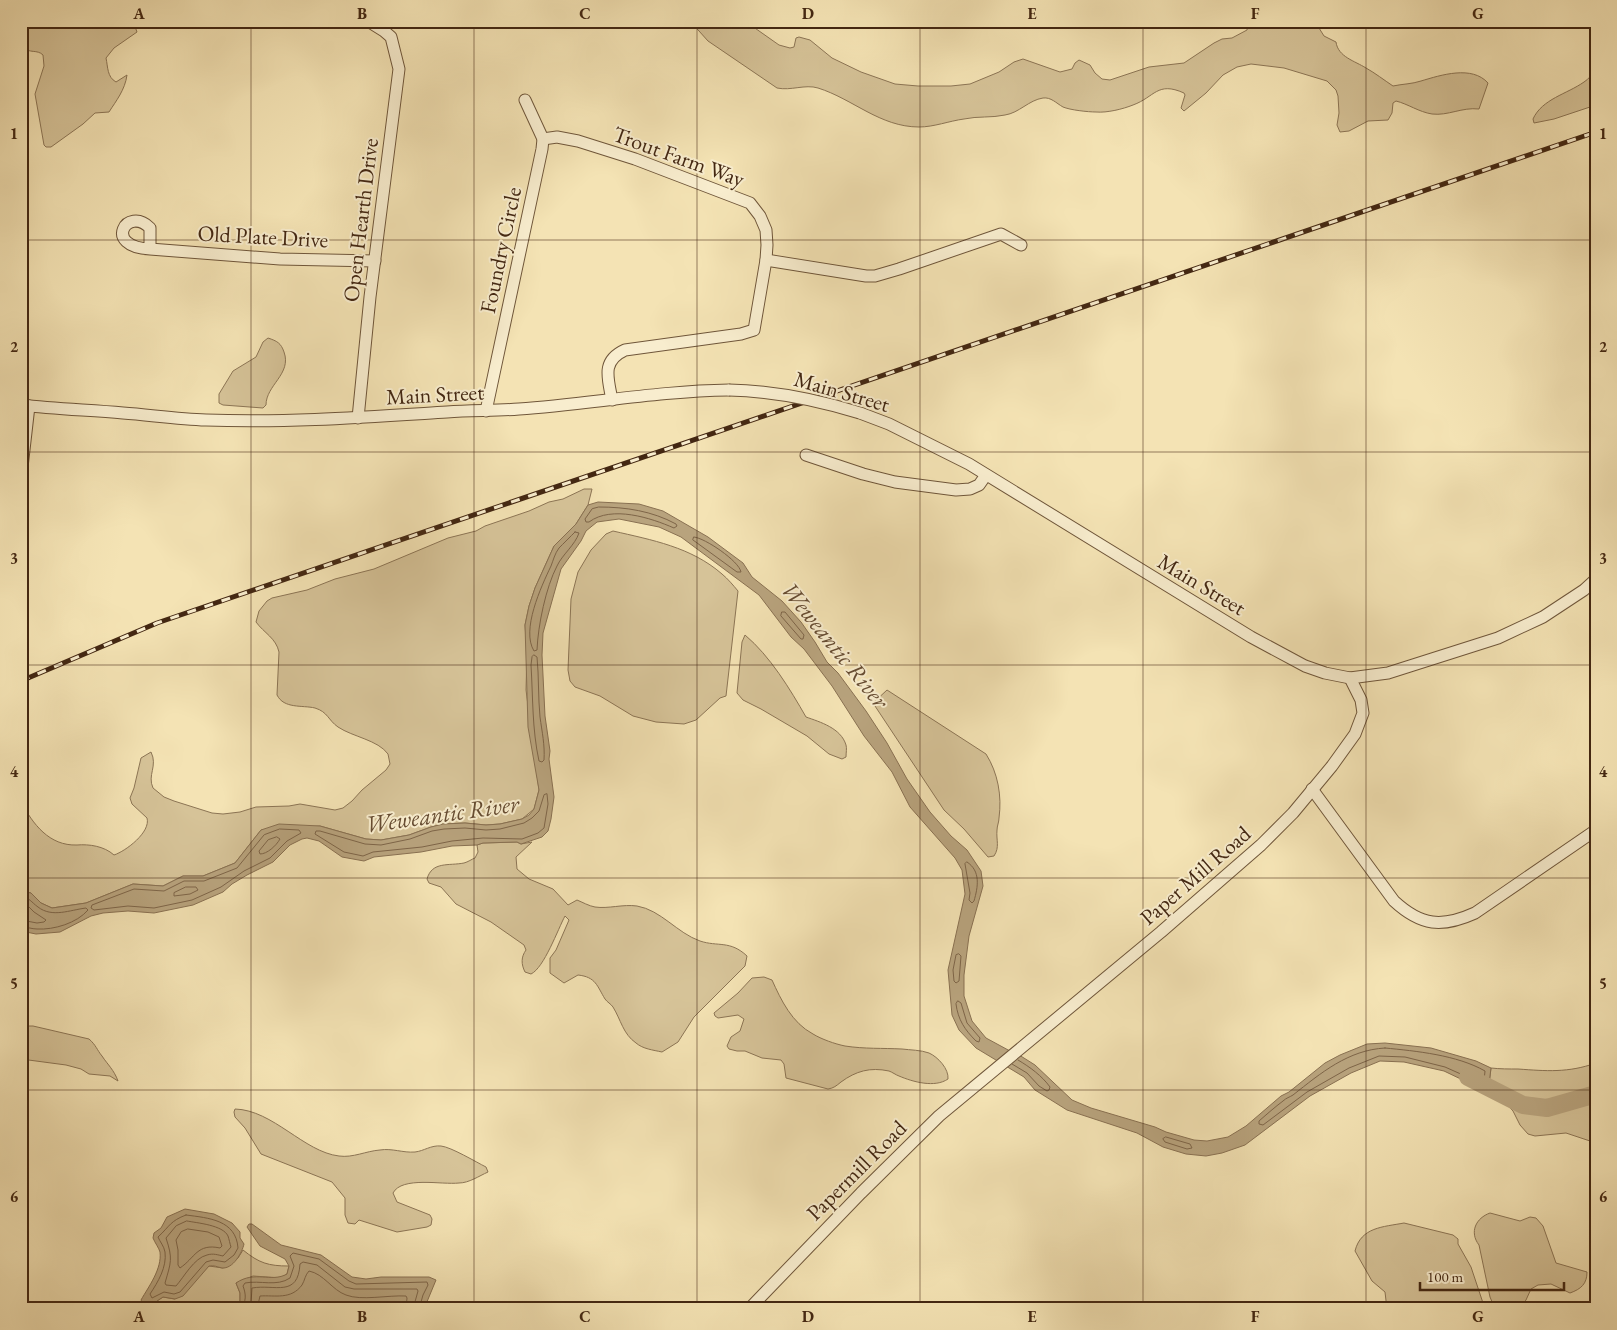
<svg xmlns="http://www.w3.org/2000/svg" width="1617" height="1330" font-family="'EB Garamond',serif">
<rect width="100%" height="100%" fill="#f4e3b4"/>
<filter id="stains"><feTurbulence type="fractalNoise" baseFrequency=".004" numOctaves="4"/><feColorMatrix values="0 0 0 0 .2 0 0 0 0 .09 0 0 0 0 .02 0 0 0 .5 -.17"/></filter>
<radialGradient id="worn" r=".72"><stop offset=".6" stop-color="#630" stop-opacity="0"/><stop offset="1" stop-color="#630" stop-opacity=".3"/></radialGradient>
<!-- green -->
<g fill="#d6c398" stroke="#8c7555">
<path d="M21,21H133L137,32L114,48L106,58C108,67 107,77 116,82L127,75C125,90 116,101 109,112L95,113L83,124L51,147H46L44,145L35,94L44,66L43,55C37,49 30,54 22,47Z"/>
<path d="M690,21H725L734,25L752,26L779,45L790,48L794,47L796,38L799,37L810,40L832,58L861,72L895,84L918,86H951L970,84L999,72L1014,62L1023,59L1060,72L1072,69L1075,63L1079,60L1090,65L1095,73L1102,79L1110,80L1149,67L1184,63L1214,43L1222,39L1232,38L1247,30L1249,21H1310L1319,28L1324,36L1336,42C1338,57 1355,61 1366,68C1375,73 1384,80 1393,86C1402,84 1412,84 1421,81C1441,75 1472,65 1488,83L1479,109C1462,107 1448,116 1432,114C1419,112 1408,104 1396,101L1393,103L1392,113L1388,120L1368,121L1349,131L1340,132L1337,125L1339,113L1338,96L1336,90L1327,81L1284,68L1251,64L1237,67L1223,75L1206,93L1184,111L1181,108L1185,95L1184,93C1157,81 1155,97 1133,105C1123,109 1107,113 1096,112C1088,112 1070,110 1063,107C1056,103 1051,97 1043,98C1029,100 1019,113 1005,115C992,118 977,116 964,119C949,121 934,127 919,127C880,127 853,99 818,88C805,84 791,91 777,88L708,41Z"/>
<path d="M1596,70V105L1554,119L1534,123L1533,119C1542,99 1567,94 1584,82C1589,79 1592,74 1596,70Z"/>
<path d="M268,338C277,341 281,343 284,352C292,374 266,385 266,405L263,408L223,405L219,403V394L233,371L256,357L263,342Z"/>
<path d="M584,489H592L588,505L576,524L554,546L535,588L529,606L525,625L527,653L526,690L539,790L534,809L522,819L500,824L486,825L465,823L443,824L431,827L409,835L381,840L366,839L320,826L261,830L235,863L203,876H183L163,886L133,884L86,903L52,908L41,903L31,893L21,891V802C33,824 49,846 77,845C89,844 104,846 114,855C126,851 151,832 147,818L132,804L130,798L134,788L141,758L151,752C158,766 147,775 153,788L164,797L174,801L212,813L223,814L240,812L256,807L289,806L300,804L335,810L343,808L352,801L362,790L386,770L390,764L388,754C378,740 353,737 338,727C328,720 328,712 315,708C302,705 284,709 277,695L279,652C276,638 264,633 256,622L259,611L267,601L272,598L307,590L335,579L374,569L448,538L476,531L485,526L529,511L549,502L563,499Z"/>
<path d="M613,531C652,540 691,547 722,574C728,579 733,585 738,591L726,696L720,698L696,720L684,724L656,722L633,716L600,696L575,687L570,681L568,670L571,599L578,572L591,550L606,534Z"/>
<path d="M745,635C770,656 790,689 806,717C820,722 841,728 846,745C847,748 846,753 846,757L842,759L829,754L807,736L761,709L743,700L737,693L742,642Z"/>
<path d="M887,690L986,754C998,773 1002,796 999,818C999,822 997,826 997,830C996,840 1000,847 994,856L988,857L964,829L944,810L873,703Z"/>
<path d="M517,842L521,844L532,842L516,857L517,869L529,879L553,889L568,905L577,900C582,902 589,906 595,907C608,909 623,904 637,906C661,910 677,933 700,941C718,947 730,940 747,956L745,966L694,1017L678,1042L662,1052C653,1050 643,1049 636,1043C623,1034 621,1020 613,1007C611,1004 607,1002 605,999C597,986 596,977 578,975L564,983L550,973V958L556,950L569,920L565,916C558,929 544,968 531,974L525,972C521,964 521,957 526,950L524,945L491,922L456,904L441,887L429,883L427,879C432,861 449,866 464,863C468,862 472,859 475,858L478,852L477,845L483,843Z"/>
<path d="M764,977L772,980C781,1000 792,1023 813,1034C821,1039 835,1044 845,1046C864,1049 883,1048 902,1049C910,1050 921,1050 929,1053C938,1057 949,1069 948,1079C935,1088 913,1082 899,1076C896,1075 892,1072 889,1071C870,1067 856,1071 841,1082C836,1086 834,1088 828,1089L786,1078L784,1064L781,1060L762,1058L745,1051H737L729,1049L727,1046L731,1037L740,1031L744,1019L738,1015L718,1018L715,1016L714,1013L738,993L752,978Z"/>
<path d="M21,1026H33L89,1039C96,1045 97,1050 102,1056C108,1065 114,1070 118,1081L110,1076L89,1074L81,1069L66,1065L21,1059Z"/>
<path d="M1596,1063V1143L1566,1133L1535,1136L1528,1134L1520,1125L1513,1111L1503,1100L1488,1092L1491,1068C1500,1069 1509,1069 1518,1069C1546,1071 1568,1073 1596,1063Z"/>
<path d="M235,1109C273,1110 304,1152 339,1156C353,1158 366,1151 380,1150C392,1148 403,1153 415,1152C424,1151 431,1145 441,1146C451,1147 476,1162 486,1167L488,1172C479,1176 469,1183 459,1183C442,1185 402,1176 393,1193L397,1202L430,1215L432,1219L431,1225L427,1227L397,1232L359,1220L355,1224L348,1223L345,1215V1198L332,1182L261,1154L245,1128L235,1117L234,1112Z"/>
<path d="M1490,1213L1520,1221L1530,1217L1536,1218L1543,1226L1556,1263L1587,1272C1587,1284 1581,1289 1570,1293L1551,1284L1538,1285L1531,1289L1526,1300L1519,1309H1495L1490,1297L1479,1245C1469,1232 1476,1218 1490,1213Z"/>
<path d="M1404,1223L1453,1235L1458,1239V1244L1471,1267L1485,1309H1387L1385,1292L1372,1281L1355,1251C1361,1227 1383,1227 1404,1223Z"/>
<path d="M243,1250C259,1263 268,1266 289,1266L287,1274L281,1278L253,1276L236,1283L240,1293V1302L233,1309H207V1306L202,1304L197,1309H152L157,1301L163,1297L175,1299L209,1266L223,1268L238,1258Z"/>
</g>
<!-- water -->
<g fill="#b8a37d" stroke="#897152">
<polygon points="598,502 639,504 663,511 708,537 743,563 752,577 782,601 801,622 815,642 827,662 838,673 866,711 887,743 907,779 930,812 951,836 967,850 981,871 983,886 969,936 964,975 964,996 972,1021 986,1038 1010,1051 1016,1053 1035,1065 1072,1100 1091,1108 1155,1127 1166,1132 1194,1140 1207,1141 1228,1137 1246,1126 1281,1096 1289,1092 1325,1063 1340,1055 1367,1044 1385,1043 1431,1048 1476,1061 1491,1068 1488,1092 1444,1071 1404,1062 1380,1061 1351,1073 1310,1096 1245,1145 1222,1153 1206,1156 1186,1154 1163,1147 1137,1133 1067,1110 1035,1090 1024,1077 976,1048 959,1030 952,1015 948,970 965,894 962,870 955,858 910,807 892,772 864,736 832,686 804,649 791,637 759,595 681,537 659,527 619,519 597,522 586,531 581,541 561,569 543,633 542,655 545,716 550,751 549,759 554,797 551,819 548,831 542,837 521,844 517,842 483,843 477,845 452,846 421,852 374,857 364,861 342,857 319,841 307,838 302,839 290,845 273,862 247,875 232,884 223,892 193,905 154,913 128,911 103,913 91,916 60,932 36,934 21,931 21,891 31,893 41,903 52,908 86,903 133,884 163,886 183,876 203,876 235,863 261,830 279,824 320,826 366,839 381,840 409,835 431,827 443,824 465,823 486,825 500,824 522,819 529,815 534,809 539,790 528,727 525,625 529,606 535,588 554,546 576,524 588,505"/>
<path d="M185,1209L214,1214L232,1223L240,1232V1238L244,1244C242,1253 233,1269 222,1268C217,1267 214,1265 209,1266L183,1296L175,1299L163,1297L157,1301L152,1309C145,1309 144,1306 141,1300C149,1286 162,1269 160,1252C159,1248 155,1243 153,1238L154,1233L161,1228L167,1217Z"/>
<path d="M249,1224H252L281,1245L321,1255L352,1277L366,1279L381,1277H429L436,1280L424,1309H233L240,1302V1293L236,1283C255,1270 271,1283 287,1274L289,1266L285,1259L260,1246L247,1227Z"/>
</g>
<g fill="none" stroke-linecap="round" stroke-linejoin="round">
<!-- shore -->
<g stroke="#7e6548" stroke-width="1">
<path d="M599,507C626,507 652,511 676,524L677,526L674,528C651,518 612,505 589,522H586L585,519L592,509Z"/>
<path d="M575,532L579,533C575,545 562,555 557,566C546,587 538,625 537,650L534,651C521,630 541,587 551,566C553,561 555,553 559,548C563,544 571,536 575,532Z"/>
<path d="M694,537C705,538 739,561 741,572H737L693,540Z"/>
<polygon points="782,612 785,612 804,635 803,639 801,639 781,616"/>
<path d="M534,655L537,657C539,677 538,697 540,717C542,732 545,745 544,760L542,762L539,761C532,729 533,697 531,665L532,657Z"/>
<polygon points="547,794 548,804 544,828 538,833 522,839 483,838 452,841 422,847 373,852 363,856 344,852 315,834 316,831 320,831 365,844 381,845 410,839 432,831 444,829 465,828 486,830 500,829 524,823 532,818 539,811 544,795"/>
<polygon points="280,829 299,830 301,833 287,841 270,858 244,871 221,887 192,900 154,908 128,906 94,910 91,908 92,905 134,889 164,891 184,881 204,881 237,868 264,835"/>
<path d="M277,837L280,839C276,846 267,854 260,854L259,851L268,840Z"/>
<path d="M967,862C981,871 978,887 974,901L972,903L969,900L970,893L965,864Z"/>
<polygon points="186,887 196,887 198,890 190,894 174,896 174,893"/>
<path d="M21,896C30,898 31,902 38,907C52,918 70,910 86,908L88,910C77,923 54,930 37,929C32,929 26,927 21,926"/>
<polyline points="21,902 25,903 34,912 46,920 44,922 37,923 21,920"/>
<polygon points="959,954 961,956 959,981 956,983 954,981 953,970 956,955"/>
<path d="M958,1001L961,1003L967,1023L980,1038L979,1042L976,1041C965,1030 958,1020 956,1004Z"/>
<path d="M1385,1048C1416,1051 1457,1055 1485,1071L1484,1081L1481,1083L1445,1067L1405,1057L1379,1056L1349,1068L1307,1092L1263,1125L1259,1124V1121C1267,1114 1275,1107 1283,1101C1286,1098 1290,1097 1293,1095C1321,1073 1348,1050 1385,1048Z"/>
<path d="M1012,1064L1027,1073L1039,1086L1047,1091L1049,1090L1050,1087C1042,1076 1030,1067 1018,1060"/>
<polygon points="1166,1137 1190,1144 1192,1148 1187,1149 1165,1142 1163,1139"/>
<path d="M186,1215C209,1218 236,1220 238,1248L234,1255L225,1262L213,1260L206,1262L180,1292L174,1294L164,1292L152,1298L150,1294C158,1282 167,1267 165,1252C164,1246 160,1242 158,1237C170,1226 170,1221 186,1215Z"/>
<path d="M187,1221C197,1223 223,1225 228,1236C229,1239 230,1244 231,1247L223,1256C218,1255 213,1253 207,1255C194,1258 184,1277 176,1286L166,1285L165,1283C171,1262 173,1259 166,1238L176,1226Z"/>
<path d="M188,1229L208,1232L219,1237L222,1246L220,1248C197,1243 195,1258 180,1268L178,1265V1250L176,1240L181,1232Z"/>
<path d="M240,1309C247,1302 246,1294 243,1286L245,1283C260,1280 277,1287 290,1278L294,1266L290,1256L293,1253L319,1259L349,1281L356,1284L427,1282L428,1285L423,1295L419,1309"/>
<path d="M249,1309L251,1303L252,1288C275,1284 298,1298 300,1264L303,1262L317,1265L345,1287L354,1289H417L418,1291L413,1309"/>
<path d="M257,1309L260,1296C275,1295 291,1300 302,1285C305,1280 305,1275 309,1271C324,1274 332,1290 346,1295C361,1301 388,1295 406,1296L407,1298L406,1309"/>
</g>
<!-- river -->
<polyline stroke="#b8a37d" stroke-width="18" points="1468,1077 1523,1105 1547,1108 1596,1094"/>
<defs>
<g id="minor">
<path d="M543,139L557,137L578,141L635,159L750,203L760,216L766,230L767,245L766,260L754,330L741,334L625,350C601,361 608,378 612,400"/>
<path d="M150,249C102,247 127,205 150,228V249L280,259L375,261"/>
<polyline points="766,260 866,276 875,276 899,269 1001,234 1021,245"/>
<path d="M21,405C55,409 89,410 123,413C150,415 178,419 206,420C286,423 367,417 447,412C471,410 495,411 519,409C589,404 659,391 729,390"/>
<polyline points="486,411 542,149 543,139 525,100"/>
<polyline points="860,413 889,424 969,464 1251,637 1305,666 1325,673 1350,678 1388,673 1498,638 1543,617 1584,590 1596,579"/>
<polyline points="358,418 370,297 399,69 391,37 384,31 368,21"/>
<polyline points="806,455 863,474 895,482 956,490 970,489 979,485 986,475"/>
<polyline points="21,476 29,406"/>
<path d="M1312,789L1394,901C1421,926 1442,928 1475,913L1596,830"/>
<polyline points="749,1309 861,1193 939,1116 1161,932 1261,845 1293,813 1332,766 1355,734 1363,713 1361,700 1350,678"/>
</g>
</defs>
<!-- minor casing -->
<use href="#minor" stroke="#6f563a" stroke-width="13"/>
<!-- minor -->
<use href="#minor" stroke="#f8edce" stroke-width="11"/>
<defs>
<polyline id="rail" points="21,681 157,623 1596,132"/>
</defs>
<!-- rail casing -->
<use href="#rail" stroke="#432712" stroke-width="5"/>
<!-- rail -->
<use href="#rail" stroke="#f8edce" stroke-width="3" stroke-dasharray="9" stroke-linecap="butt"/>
<defs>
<path id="minor-bridge" d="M729,390C773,391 818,400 860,413"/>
</defs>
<!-- minor-bridge casing -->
<use href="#minor-bridge" stroke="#6f563a" stroke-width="13" stroke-linecap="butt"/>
<!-- minor-bridge -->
<use href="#minor-bridge" stroke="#f8edce" stroke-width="11"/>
</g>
<!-- grid -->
<path fill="none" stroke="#432712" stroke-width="1" stroke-opacity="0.55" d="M251,21V1309M474,21V1309M697,21V1309M920,21V1309M1143,21V1309M1366,21V1309M21,240H1596M21,452H1596M21,665H1596M21,878H1596M21,1090H1596"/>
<g text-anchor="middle" stroke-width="4" stroke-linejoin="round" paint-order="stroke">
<!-- street labels -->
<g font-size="22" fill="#432712" stroke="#f8edce">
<text transform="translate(679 156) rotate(20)" y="8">Trout Farm Way</text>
<text transform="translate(360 220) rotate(-83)" y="8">Open Hearth Drive</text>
<text transform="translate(263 236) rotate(3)" y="8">Old Plate Drive</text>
<text transform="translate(500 250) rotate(-78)" y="8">Foundry Circle</text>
<text transform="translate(842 391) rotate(16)" y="8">Main Street</text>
<text transform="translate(435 394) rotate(-3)" y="8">Main Street</text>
<text transform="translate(1202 584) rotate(31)" y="8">Main Street</text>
<text transform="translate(1195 875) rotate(-41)" y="8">Paper Mill Road</text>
<text transform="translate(856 1170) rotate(-45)" y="8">Papermill Road</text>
</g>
<!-- water labels -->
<g font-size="24" font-style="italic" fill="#664c32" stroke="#f8edce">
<text transform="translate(835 645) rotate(51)" y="8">Weweantic River</text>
<text transform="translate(442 814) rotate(-8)" y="8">Weweantic River</text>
</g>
</g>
<!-- margin -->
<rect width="1617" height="1330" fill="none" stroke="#f4e3b4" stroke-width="55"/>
<!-- scale -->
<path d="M1420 1282v8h144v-8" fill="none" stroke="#432712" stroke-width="2.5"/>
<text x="1427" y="1282" font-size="15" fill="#432712" stroke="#f8edce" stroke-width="4" paint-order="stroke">100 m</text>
<rect x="28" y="28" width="1562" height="1274" fill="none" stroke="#432712" stroke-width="2"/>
<g font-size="16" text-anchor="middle" font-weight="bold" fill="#432712">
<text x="139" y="19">A</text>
<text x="362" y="19">B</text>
<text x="585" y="19">C</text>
<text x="808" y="19">D</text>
<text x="1032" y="19">E</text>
<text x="1255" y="19">F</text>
<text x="1478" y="19">G</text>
<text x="14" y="139">1</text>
<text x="1603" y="139">1</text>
<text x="14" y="352">2</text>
<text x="1603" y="352">2</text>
<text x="14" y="564">3</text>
<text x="1603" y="564">3</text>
<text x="14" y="777">4</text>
<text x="1603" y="777">4</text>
<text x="14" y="989">5</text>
<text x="1603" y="989">5</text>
<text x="14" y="1202">6</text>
<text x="1603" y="1202">6</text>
<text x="139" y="1322">A</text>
<text x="362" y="1322">B</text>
<text x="585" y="1322">C</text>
<text x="808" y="1322">D</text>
<text x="1032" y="1322">E</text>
<text x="1255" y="1322">F</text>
<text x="1478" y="1322">G</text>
</g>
<rect width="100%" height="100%" filter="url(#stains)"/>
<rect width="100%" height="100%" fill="url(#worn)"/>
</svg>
